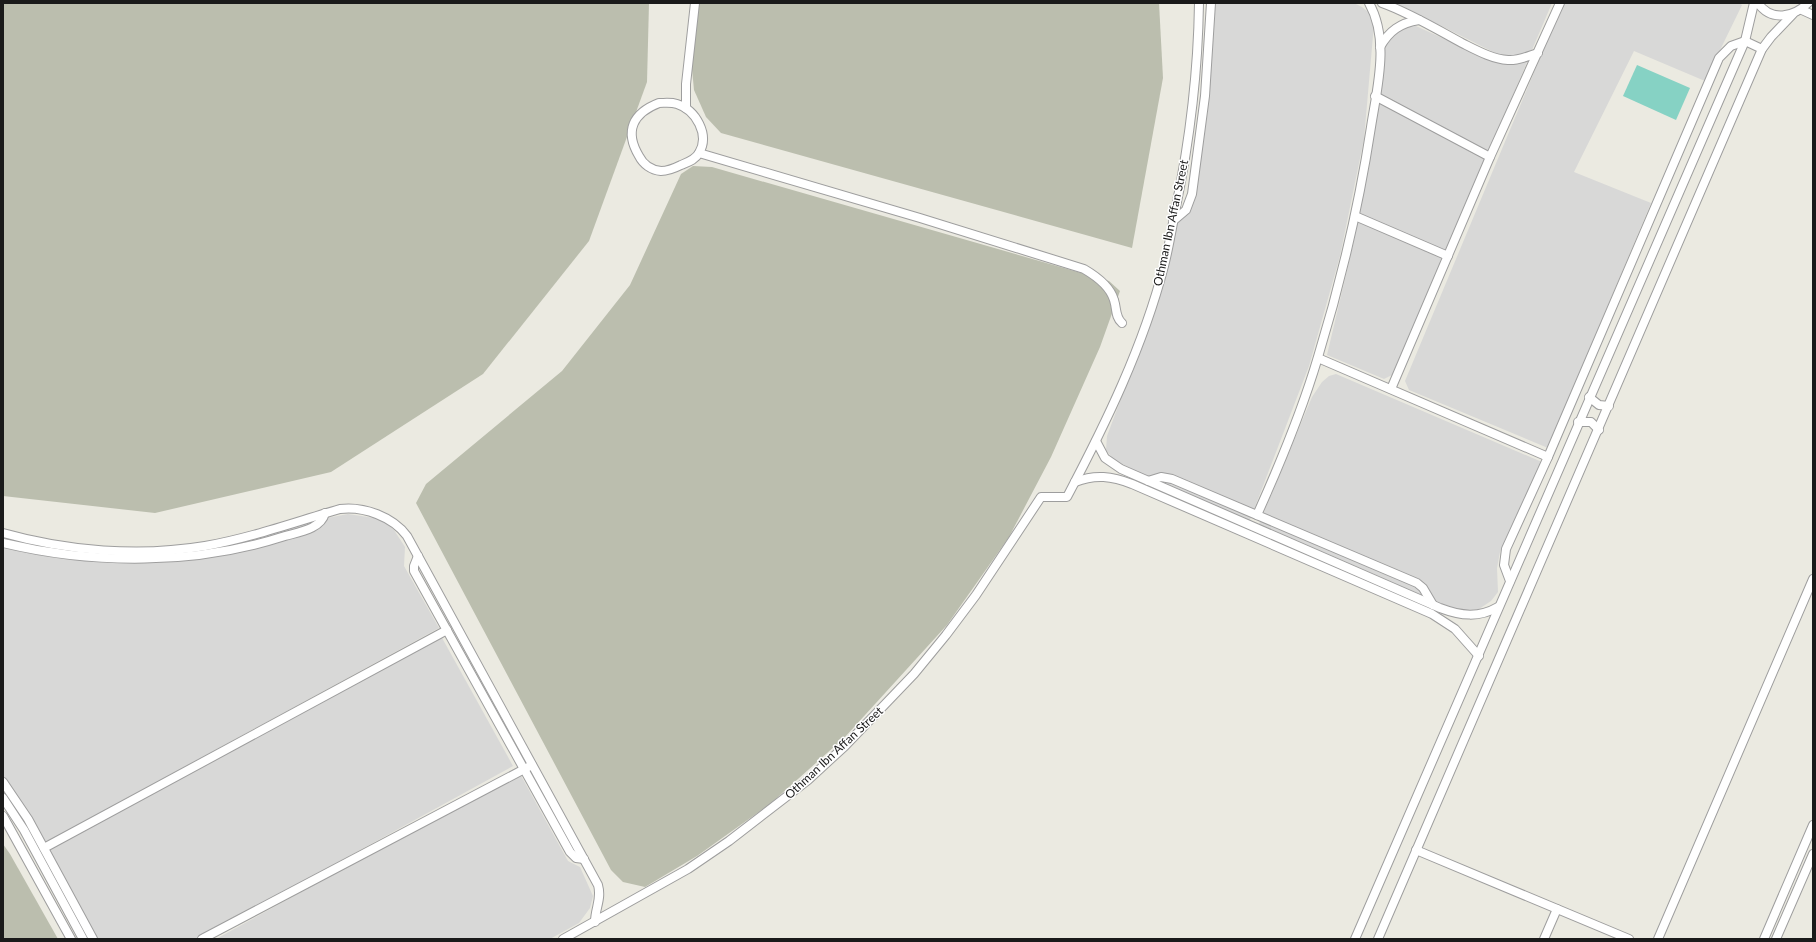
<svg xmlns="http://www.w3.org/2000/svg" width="1816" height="942" font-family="Lato,sans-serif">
<rect width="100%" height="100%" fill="#ebeae1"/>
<!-- residential -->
<g fill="#d8d8d7">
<polygon points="1214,3 1354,3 1362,7 1372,15 1374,24 1364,139 1340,256 1309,366 1250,520 1164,485 1114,460 1106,450 1107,436 1145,334 1175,224 1182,218 1194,202 1208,110"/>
<polygon points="1396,3 1552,3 1532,50 1516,58 1499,55"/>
<polygon points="1563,3 1739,3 1742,5 1705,81 1634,51 1574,172 1651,203 1548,448 1409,390 1405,381"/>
<polygon points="1416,26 1495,62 1512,63 1528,60 1392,375 1384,379 1327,355 1353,245 1368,169 1385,50 1388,40 1395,32 1406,27"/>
<polygon points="1336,374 1542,462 1500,552 1497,568 1498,592 1491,601 1479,609 1465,611 1449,607 1259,524 1312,397 1322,382 1329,376"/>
<polygon points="348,514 381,519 394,530 405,547 404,566 439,628 34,849 3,799 3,536 126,556 215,553 290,525"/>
<polygon points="441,636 513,766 198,939 84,939 39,855"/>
<polygon points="519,772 568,861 580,867 593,896 590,908 579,923 550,939 216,939"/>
</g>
<!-- construction -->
<g fill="#bbbeae">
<polygon points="3,3 649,3 647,82 589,241 483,374 331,472 155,513 3,496"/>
<polygon points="695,3 1159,3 1163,78 1132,248 721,133 706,117 694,90 691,59"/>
<polygon points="693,166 712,167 1109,281 1120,291 1100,347 1051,457 1009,537 947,625 845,737 770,804 697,856 645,887 623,882 611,870 416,503 426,484 562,371 630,285 681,174"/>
<polygon points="3,844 10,854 58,939 3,939"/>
</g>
<!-- pitch -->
<polygon fill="#86d2c4" points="1637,65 1690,88 1676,120 1623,96"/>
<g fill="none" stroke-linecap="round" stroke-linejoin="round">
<defs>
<g id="minor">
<path d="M1382,3C1410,13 1436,29 1462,43C1476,50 1492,59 1508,60C1518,61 1528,56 1538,53"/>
<path d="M1758,3C1771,22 1794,17 1808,3"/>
<polyline points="1802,10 1813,15"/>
<path d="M1380,47C1389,31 1400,23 1419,20"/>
<polyline points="1375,96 1490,157"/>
<path d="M659,103C665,103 671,102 677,104C696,110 710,135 699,153C695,160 688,162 681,165C675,168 668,171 661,171C651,170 643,164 639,156C624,131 633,113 659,103Z"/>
<polyline points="686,108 686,84 695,3"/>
<path d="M699,153L920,218L1084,269C1096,276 1110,286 1114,300C1117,309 1115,317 1122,323"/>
<polyline points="1355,216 1448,256"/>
<polyline points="1173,221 1186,210 1192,194 1205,96 1211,3"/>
<polyline points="1318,358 1548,457"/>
<polyline points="1391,389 1490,157 1560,3"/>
<polyline points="1589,397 1599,405 1609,406"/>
<polyline points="1578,422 1591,422 1599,430"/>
<path d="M1096,441L1105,458L1121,469L1440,608C1461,616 1479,618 1498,607"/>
<polyline points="1148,481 1161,477 1172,479 1417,583 1423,588 1433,605"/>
<path d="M1075,482C1095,474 1112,476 1132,484L1432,614L1455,629L1479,656"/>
<path d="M1257,515C1280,464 1302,411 1318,357C1341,282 1359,205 1371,127C1377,88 1390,40 1369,3"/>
<path d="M3,533C67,551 139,557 205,546C251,538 295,522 340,509C364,506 393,517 407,536L598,885C602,899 595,908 595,922"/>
<path d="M3,543C95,565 195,565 285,536C299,532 321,529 325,513"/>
<polyline points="418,556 414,566 414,571 570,852 576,858 584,859"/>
<polyline points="1510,581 1504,565 1506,549 1548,457 1719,58 1731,46 1745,41 1762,49"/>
<polyline points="3,782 28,819 93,939"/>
<polyline points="3,798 24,830 83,939"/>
<polyline points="3,816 71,939"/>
<polyline points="44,848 447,630"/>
<polyline points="1416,850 1629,939"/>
<polyline points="202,939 532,765"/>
<path d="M563,939L688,869L729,841L808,780L845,746L914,674L946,635L976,595L1041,497H1067C1106,423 1143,347 1164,266C1169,247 1172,227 1176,207C1190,139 1198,72 1199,3"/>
<polyline points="1355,939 1745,41 1754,3"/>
<polyline points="1378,939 1762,49 1771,37 1793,14"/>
<polyline points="1544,939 1557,909"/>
<polyline points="1658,939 1813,579"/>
<polyline points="1764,939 1813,825"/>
<polyline points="1776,939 1813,854"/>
</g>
</defs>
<!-- minor casing -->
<use href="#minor" stroke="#9e9e9e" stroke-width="10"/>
<!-- minor -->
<use href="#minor" stroke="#fff" stroke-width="8"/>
</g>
<g text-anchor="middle" stroke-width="3" stroke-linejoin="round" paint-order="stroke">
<!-- street labels -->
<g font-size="12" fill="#1a1a1a" stroke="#fff">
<text transform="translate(1171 223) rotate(-78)" y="4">Othman Ibn Affan Street</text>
<text transform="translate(834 753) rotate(-43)" y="4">Othman Ibn Affan Street</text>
</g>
</g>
<!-- border -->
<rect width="1816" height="942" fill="none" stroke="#1a1a1a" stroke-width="8"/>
</svg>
